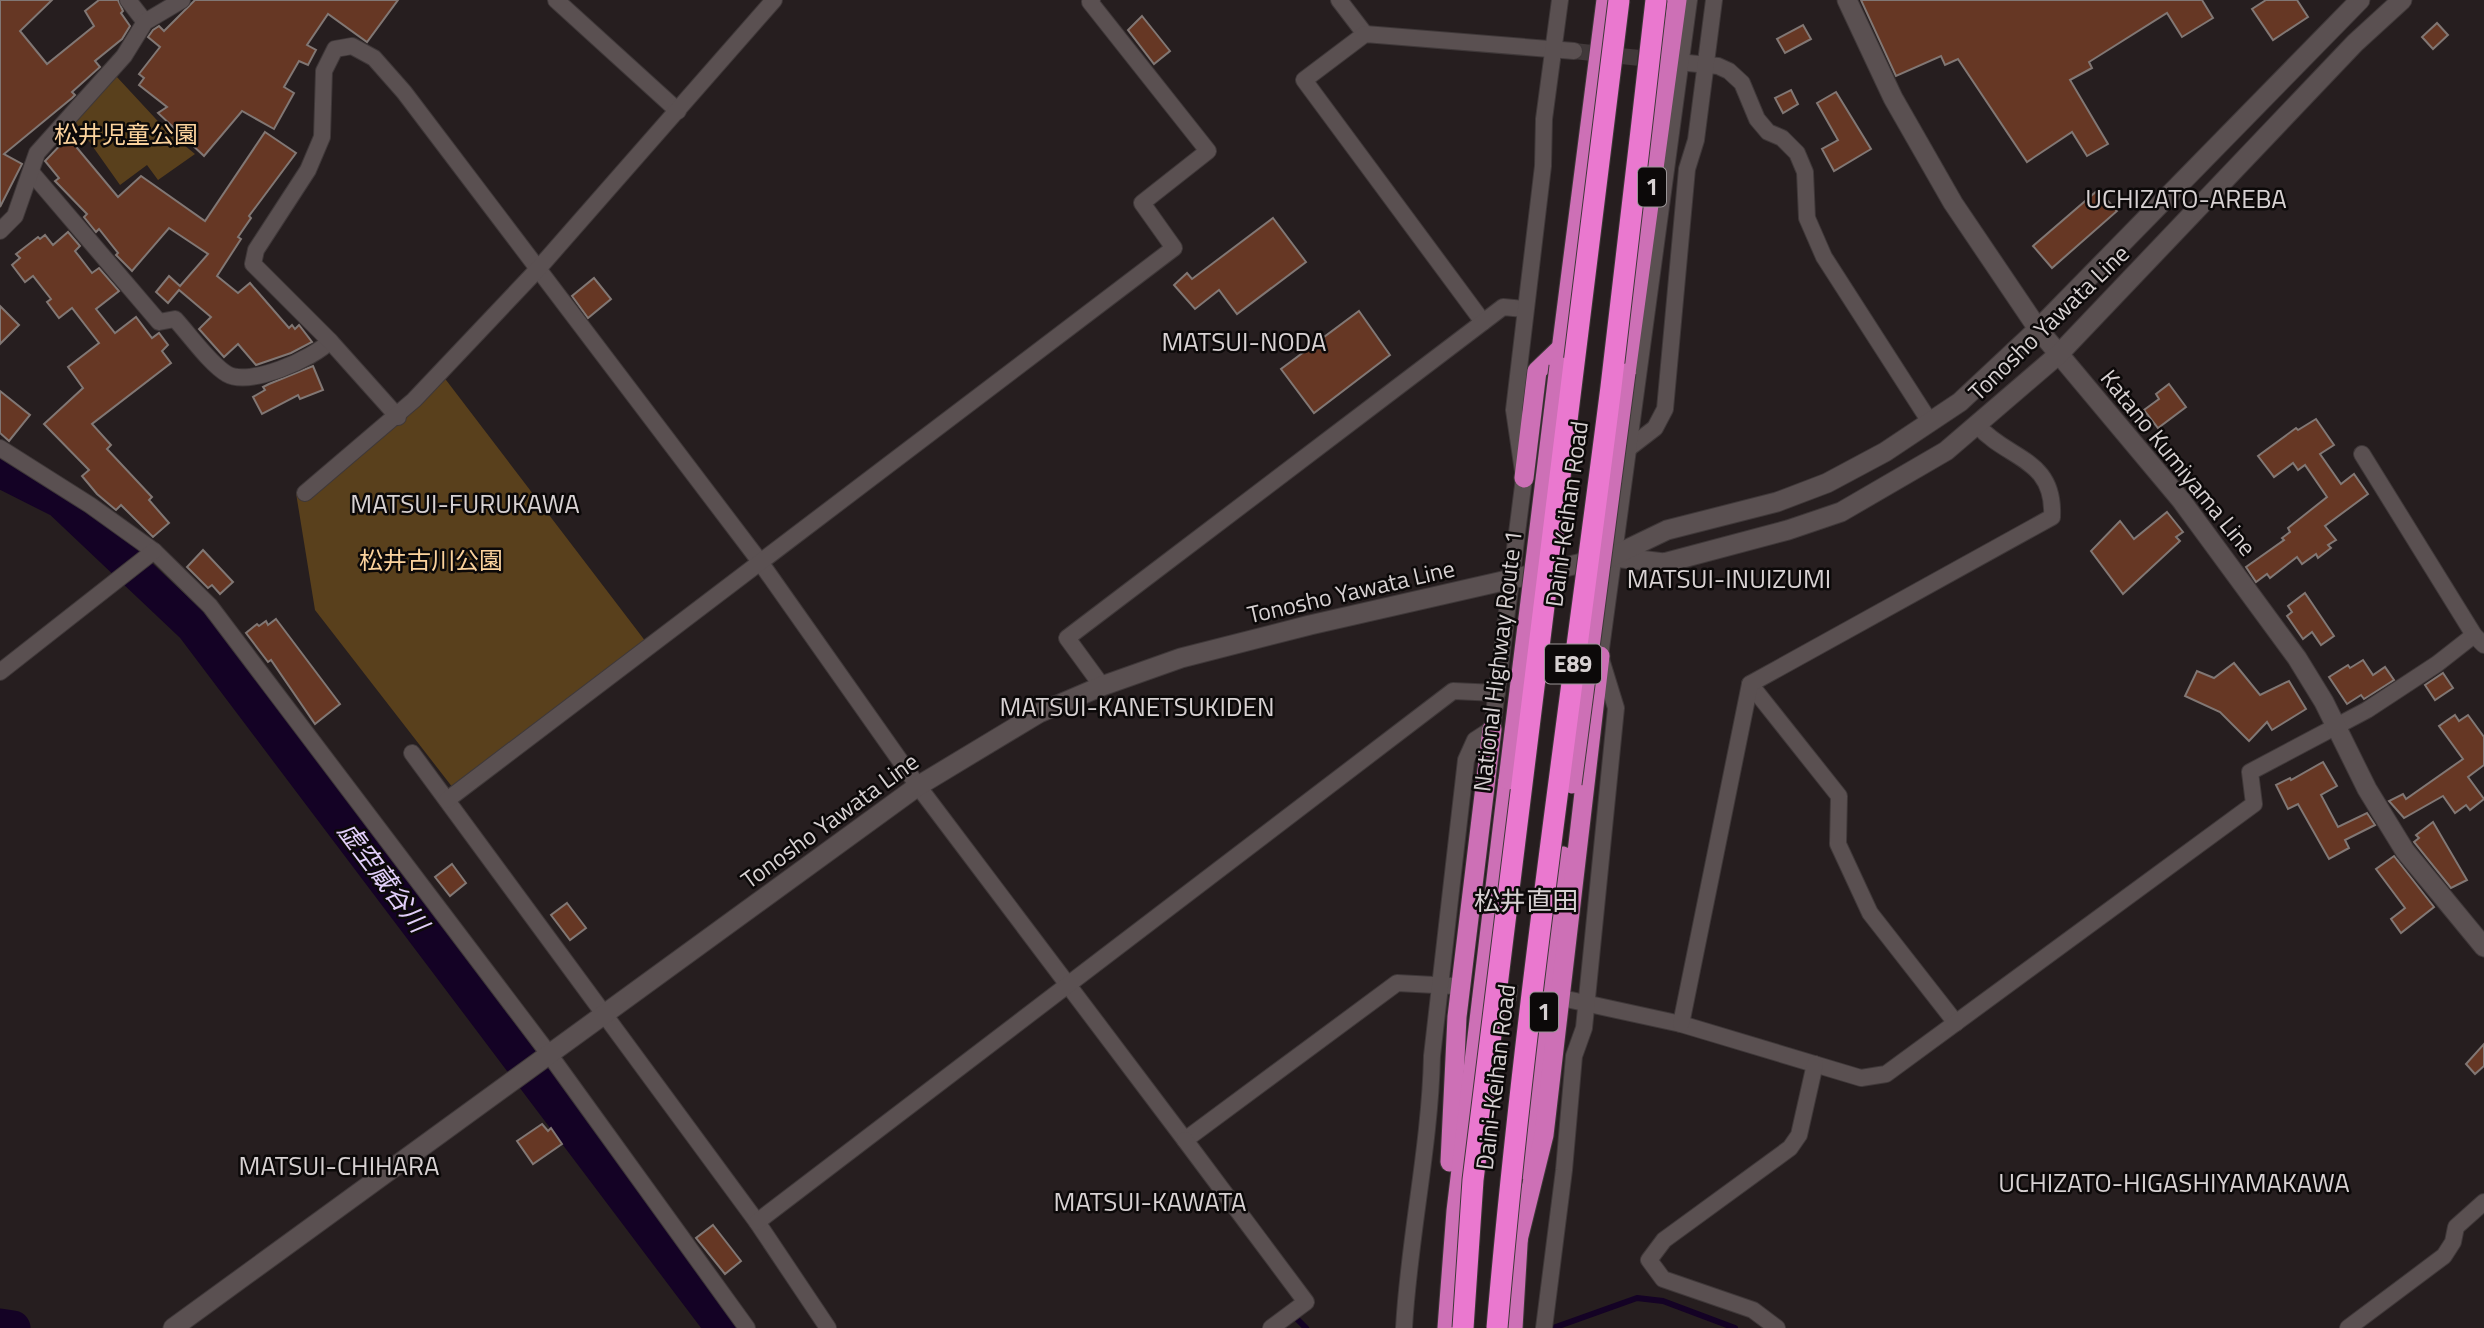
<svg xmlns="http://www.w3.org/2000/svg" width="2484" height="1328" font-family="'Titillium Web','Noto Sans JP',sans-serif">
<rect width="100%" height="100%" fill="#261e1f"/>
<!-- green -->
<g fill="#59401c">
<polygon points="116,76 167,131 195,154 158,180 147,165 120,185 74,120"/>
<polygon points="443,376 646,642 453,788 315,610 296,493 398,417"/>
</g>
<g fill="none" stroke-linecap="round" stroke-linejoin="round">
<!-- stream -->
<g stroke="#140225" stroke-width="6">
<polyline points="1294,1316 1306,1328"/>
<polyline points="1553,1328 1637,1298 1663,1301 1735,1328"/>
</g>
<!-- river -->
<g stroke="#140225" stroke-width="35">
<polyline points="0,470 61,501 193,626 723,1328"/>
<polyline points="0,1326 13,1328"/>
</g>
</g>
<!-- building -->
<g fill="#663724" stroke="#817774" stroke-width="2">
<polygon points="0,0 52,0 20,31 47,64 94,26 85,11 99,0 118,0 123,11 121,13 130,26 122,39 95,61 100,67 72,92 75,95 72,98 4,154 22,164 0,207"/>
<polygon points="195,0 398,0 367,42 328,14 307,45 316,50 308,65 299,61 284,87 294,93 274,129 242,111 204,156 158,113 167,107 139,85 144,78 139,74 160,47 148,37 153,30 159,26 164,31"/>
<polygon points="1861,0 2202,0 2213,18 2182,37 2167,13 2089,62 2092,68 2070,80 2108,144 2087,156 2072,132 2027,162 1958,59 1945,65 1941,56 1896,76"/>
<polygon points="2266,0 2297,0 2308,17 2273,40 2252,9"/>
<polygon points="1142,16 1170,51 1154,64 1128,30"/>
<polygon points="2437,23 2448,35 2433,49 2422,37"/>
<polygon points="1803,25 1811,39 1785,53 1777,39"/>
<polygon points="1791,90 1798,104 1783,113 1775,98"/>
<polygon points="1836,92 1871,149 1834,171 1822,149 1838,140 1817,103"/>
<polygon points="265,132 296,153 249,216 251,218 238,237 241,239 217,276 238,293 250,283 289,328 292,325 295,329 299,325 312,342 291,353 256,365 238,344 224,357 199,329 211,317 179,290 168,303 156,292 169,276 180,286 208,254 169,228 132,271 116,255 118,253 99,229 96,232 84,217 87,214 55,181 59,178 45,161 68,137 118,197 141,176 205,221"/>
<polygon points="2098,190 2117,211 2052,268 2033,246"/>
<polygon points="1273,218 1306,262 1237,314 1219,290 1195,309 1174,285 1187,273 1192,279"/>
<polygon points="68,232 80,246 75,251 92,273 99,268 119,291 96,309 115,333 136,317 152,338 159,333 168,345 162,351 171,363 92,424 111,445 107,449 152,497 149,500 169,523 153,537 121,505 116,510 97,494 82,476 89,470 44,424 83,388 68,367 99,343 72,308 59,318 47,302 51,299 33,276 25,282 12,265 20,258 16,254 38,237 40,239 45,235 53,245"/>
<polygon points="594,278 611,299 588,318 572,296"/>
<polygon points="0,306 19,325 0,344"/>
<polygon points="1359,311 1390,355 1314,413 1281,369"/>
<polygon points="313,366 323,390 300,399 298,395 262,414 253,397 265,390 263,387 269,384"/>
<polygon points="2169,384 2186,407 2158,428 2144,410 2159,399 2156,394"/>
<polygon points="0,391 30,415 9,441 0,433"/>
<polygon points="2316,419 2334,445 2320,454 2341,484 2354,474 2368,494 2325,526 2336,540 2328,545 2331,548 2318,558 2316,554 2302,564 2297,557 2270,578 2267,574 2256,582 2246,567 2284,540 2282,538 2290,532 2288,528 2327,497 2305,465 2298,470 2293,463 2274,477 2258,456 2296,428 2298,430"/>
<polygon points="2167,512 2183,532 2176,537 2180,541 2123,594 2091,551 2120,521 2134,539"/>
<polygon points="203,550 233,582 220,594 212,585 208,588 187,567"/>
<polygon points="2305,593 2334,636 2321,645 2312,632 2303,639 2287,616 2292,612 2288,606"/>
<polygon points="276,619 340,704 315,724 271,660 268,662 246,633 257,624 259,626 266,621 268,625"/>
<polygon points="2363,660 2373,675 2385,667 2394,680 2364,699 2361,695 2347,704 2329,677 2348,665 2350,668"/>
<polygon points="2234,663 2260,695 2289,681 2306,709 2272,730 2267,722 2249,741 2220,712 2185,696 2197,671 2214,678"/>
<polygon points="2443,673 2453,688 2435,700 2425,685"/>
<polygon points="2455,715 2459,721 2468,715 2484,737 2484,765 2468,777 2484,799 2470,810 2466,805 2455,813 2443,796 2404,818 2389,801 2403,794 2406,799 2463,759 2439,726"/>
<polygon points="2323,762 2337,786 2321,795 2338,827 2367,813 2375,825 2345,840 2349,848 2329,859 2298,804 2288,809 2276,785 2290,778 2291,780"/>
<polygon points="2433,822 2467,880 2451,888 2414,842 2419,838 2416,835"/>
<polygon points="2394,856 2434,907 2401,933 2391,919 2405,908 2376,869"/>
<polygon points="452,864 466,883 450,896 435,877"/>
<polygon points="567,903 586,928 570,940 551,915"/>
<polygon points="2484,1044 2484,1066 2475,1074 2466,1064"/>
<polygon points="542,1124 548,1131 551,1128 562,1144 533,1164 517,1141"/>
<polygon points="713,1225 741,1261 725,1274 696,1238"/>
</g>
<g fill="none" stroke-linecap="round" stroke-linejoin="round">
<!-- minor-tunnel -->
<g stroke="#41393a" stroke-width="16" stroke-dasharray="16 8" stroke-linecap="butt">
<polyline points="1574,51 1658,60"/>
<polyline points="1454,986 1541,996"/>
</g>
<defs>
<g id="minor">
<polyline points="128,0 145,22"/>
<polyline points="556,0 678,111"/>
<polyline points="1339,0 1365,34"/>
<polyline points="1688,63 1718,66 1729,71 1742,83 1757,119 1768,132 1782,138 1797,153 1805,172 1807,218 1824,257 1930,422"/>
<path d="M31,172L159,322L175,319C189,334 210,364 227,374C249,387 313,359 330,341"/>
<polyline points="0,231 15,216 37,153 124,56 145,22 182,0"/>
<polyline points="1483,322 1304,80 1365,34 1574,51"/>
<polyline points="398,417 330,341 253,264 256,250 308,170 322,137 324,71 335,49 352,46 374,58 404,92 758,559 918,786 1185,1140 1397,983 1454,986"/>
<polyline points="0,448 90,505 154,551 210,606 549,1054 747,1328"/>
<polyline points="1629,448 1655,428 1665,409 1687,169 1696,140 1714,0"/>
<polyline points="2362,454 2474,635 2484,645"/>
<polyline points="305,493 414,400 538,269 774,0"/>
<polyline points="0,672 154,551"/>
<polyline points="1750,684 1839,796 1838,844 1870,913 1956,1023"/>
<polyline points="1102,686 1067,638 1503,307 1524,309"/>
<polyline points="412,753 757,1222 828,1328"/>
<polyline points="447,800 1174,248 1142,203 1208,151 1090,2 1092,0"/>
<polyline points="1571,1000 1681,1024 1861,1078 1886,1074 2254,804 2250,772 2367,710 2437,664 2474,635"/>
<path d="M1681,1024L1750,684L2052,517C2055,458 2008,460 1978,426"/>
<polyline points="1185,1140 1306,1302 1271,1328"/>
<polyline points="757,1222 1453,691 1497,693"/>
<path d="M1404,1328C1409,1237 1430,1147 1432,1056L1466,760L1475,740L1492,729L1524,478L1514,410L1543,166L1544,119L1560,0"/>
<polyline points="1544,1328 1564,1170 1574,1056 1584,1028 1616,708 1600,656 1689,0"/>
<polyline points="1777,1328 1753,1310 1663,1279 1649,1260 1664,1240 1790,1148 1799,1135 1815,1064"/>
<polyline points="2348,1328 2444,1256 2453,1242 2456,1227 2484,1202"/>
</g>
<g id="secondary">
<polyline points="1847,0 1893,98 1953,203 2038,329 2181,500 2297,658 2324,702 2367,789 2405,851 2484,947"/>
<polyline points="1614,557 1664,563 1788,530 1841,512 1946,451 2059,354 2355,43 2402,0"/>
<polyline points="173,1328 918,786 1039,713 1102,686 1181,658 1310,625 1613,556 1667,530 1777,502 1827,483 1885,452 1960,402 2038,329 2360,0"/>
</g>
<g id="trunk">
<polyline points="1559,366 1606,0"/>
<polyline points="1626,373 1677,0"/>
<polyline points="1524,478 1537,371 1561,348"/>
<polyline points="1450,1162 1457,1017 1492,729"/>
<polyline points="1525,1170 1563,856"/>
<polyline points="1518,1240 1544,1135 1600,656"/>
<polyline points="1447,1328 1456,1211 1508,780"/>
<polyline points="1513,1328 1519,1228"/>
</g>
</defs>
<!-- minor casing -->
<use href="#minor" stroke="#3f3839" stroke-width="18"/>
<!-- secondary casing -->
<use href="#secondary" stroke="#3f3839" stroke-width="21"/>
<!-- trunk casing -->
<use href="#trunk" stroke="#3f3839" stroke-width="21"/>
<!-- minor -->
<use href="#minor" stroke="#5a5051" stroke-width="16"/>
<!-- secondary -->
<use href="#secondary" stroke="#5a5051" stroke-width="19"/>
<!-- trunk -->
<use href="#trunk" stroke="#cd70b6" stroke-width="19"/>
<defs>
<g id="trunk-bridge">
<polyline points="1508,780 1559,366"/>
<polyline points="1572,784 1626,373"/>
</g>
<g id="motorway-bridge">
<polyline points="1463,1328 1473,1180 1619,0"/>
<path d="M1497,1328C1524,1013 1571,701 1611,387C1627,258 1641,129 1656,0"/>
</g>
</defs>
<!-- trunk-bridge casing -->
<use href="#trunk-bridge" stroke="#3f3839" stroke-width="21" stroke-linecap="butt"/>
<!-- motorway-bridge casing -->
<use href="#motorway-bridge" stroke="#3f3839" stroke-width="23" stroke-linecap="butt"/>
<!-- trunk-bridge -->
<use href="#trunk-bridge" stroke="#cd70b6" stroke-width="19"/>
<!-- motorway-bridge -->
<use href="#motorway-bridge" stroke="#ea78cf" stroke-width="21"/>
</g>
<g text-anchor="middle" stroke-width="5" stroke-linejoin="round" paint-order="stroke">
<!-- shield labels -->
<g fill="#0c0909" stroke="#9a9596" stroke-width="2">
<rect x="1638" y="167.5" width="28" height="39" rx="5"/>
<rect x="1545" y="644.5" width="56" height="39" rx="5"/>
<rect x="1530" y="992.5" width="28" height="39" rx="5"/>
</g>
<g font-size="23" font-weight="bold" fill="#d7d1d2">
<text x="1652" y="195">1</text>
<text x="1573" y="672">E89</text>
<text x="1544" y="1020">1</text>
</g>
<!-- park labels -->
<g font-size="24" fill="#fbd29d" stroke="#0c0909">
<text x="126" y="143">松井児童公園</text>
<text x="431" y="569">松井古川公園</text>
</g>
<!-- street labels -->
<g font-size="24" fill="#d7d1d2" stroke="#0c0909">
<text transform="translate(2049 323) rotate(-44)" y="8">Tonosho Yawata Line</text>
<text transform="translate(2178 463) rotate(51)" y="8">Katano Kumiyama Line</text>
<text transform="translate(1567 514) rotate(-82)" y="8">Daini-Keihan Road</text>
<text transform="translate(1351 592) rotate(-13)" y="8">Tonosho Yawata Line</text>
<text transform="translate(1498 661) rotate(-83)" y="8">National Highway Route 1</text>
<text transform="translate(830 821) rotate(-36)" y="8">Tonosho Yawata Line</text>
<text transform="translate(1496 1077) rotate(-83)" y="8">Daini-Keihan Road</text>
</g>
<!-- neighbourhood labels -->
<g font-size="26" fill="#d7d1d2" stroke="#0c0909">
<text x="2186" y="208">UCHIZATO-AREBA</text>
<text x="1244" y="351">MATSUI-NODA</text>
<text x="465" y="513">MATSUI-FURUKAWA</text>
<text x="1729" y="588">MATSUI-INUIZUMI</text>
<text x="1137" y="716">MATSUI-KANETSUKIDEN</text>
<text x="1526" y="910">松井直田</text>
<text x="339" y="1175">MATSUI-CHIHARA</text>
<text x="2174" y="1192">UCHIZATO-HIGASHIYAMAKAWA</text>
<text x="1150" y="1211">MATSUI-KAWATA</text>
</g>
<!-- water labels -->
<g font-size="26" font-style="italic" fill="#e1cef9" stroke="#0c0909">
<text transform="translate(383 877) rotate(53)" y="9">虚空蔵谷川</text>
</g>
</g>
</svg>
